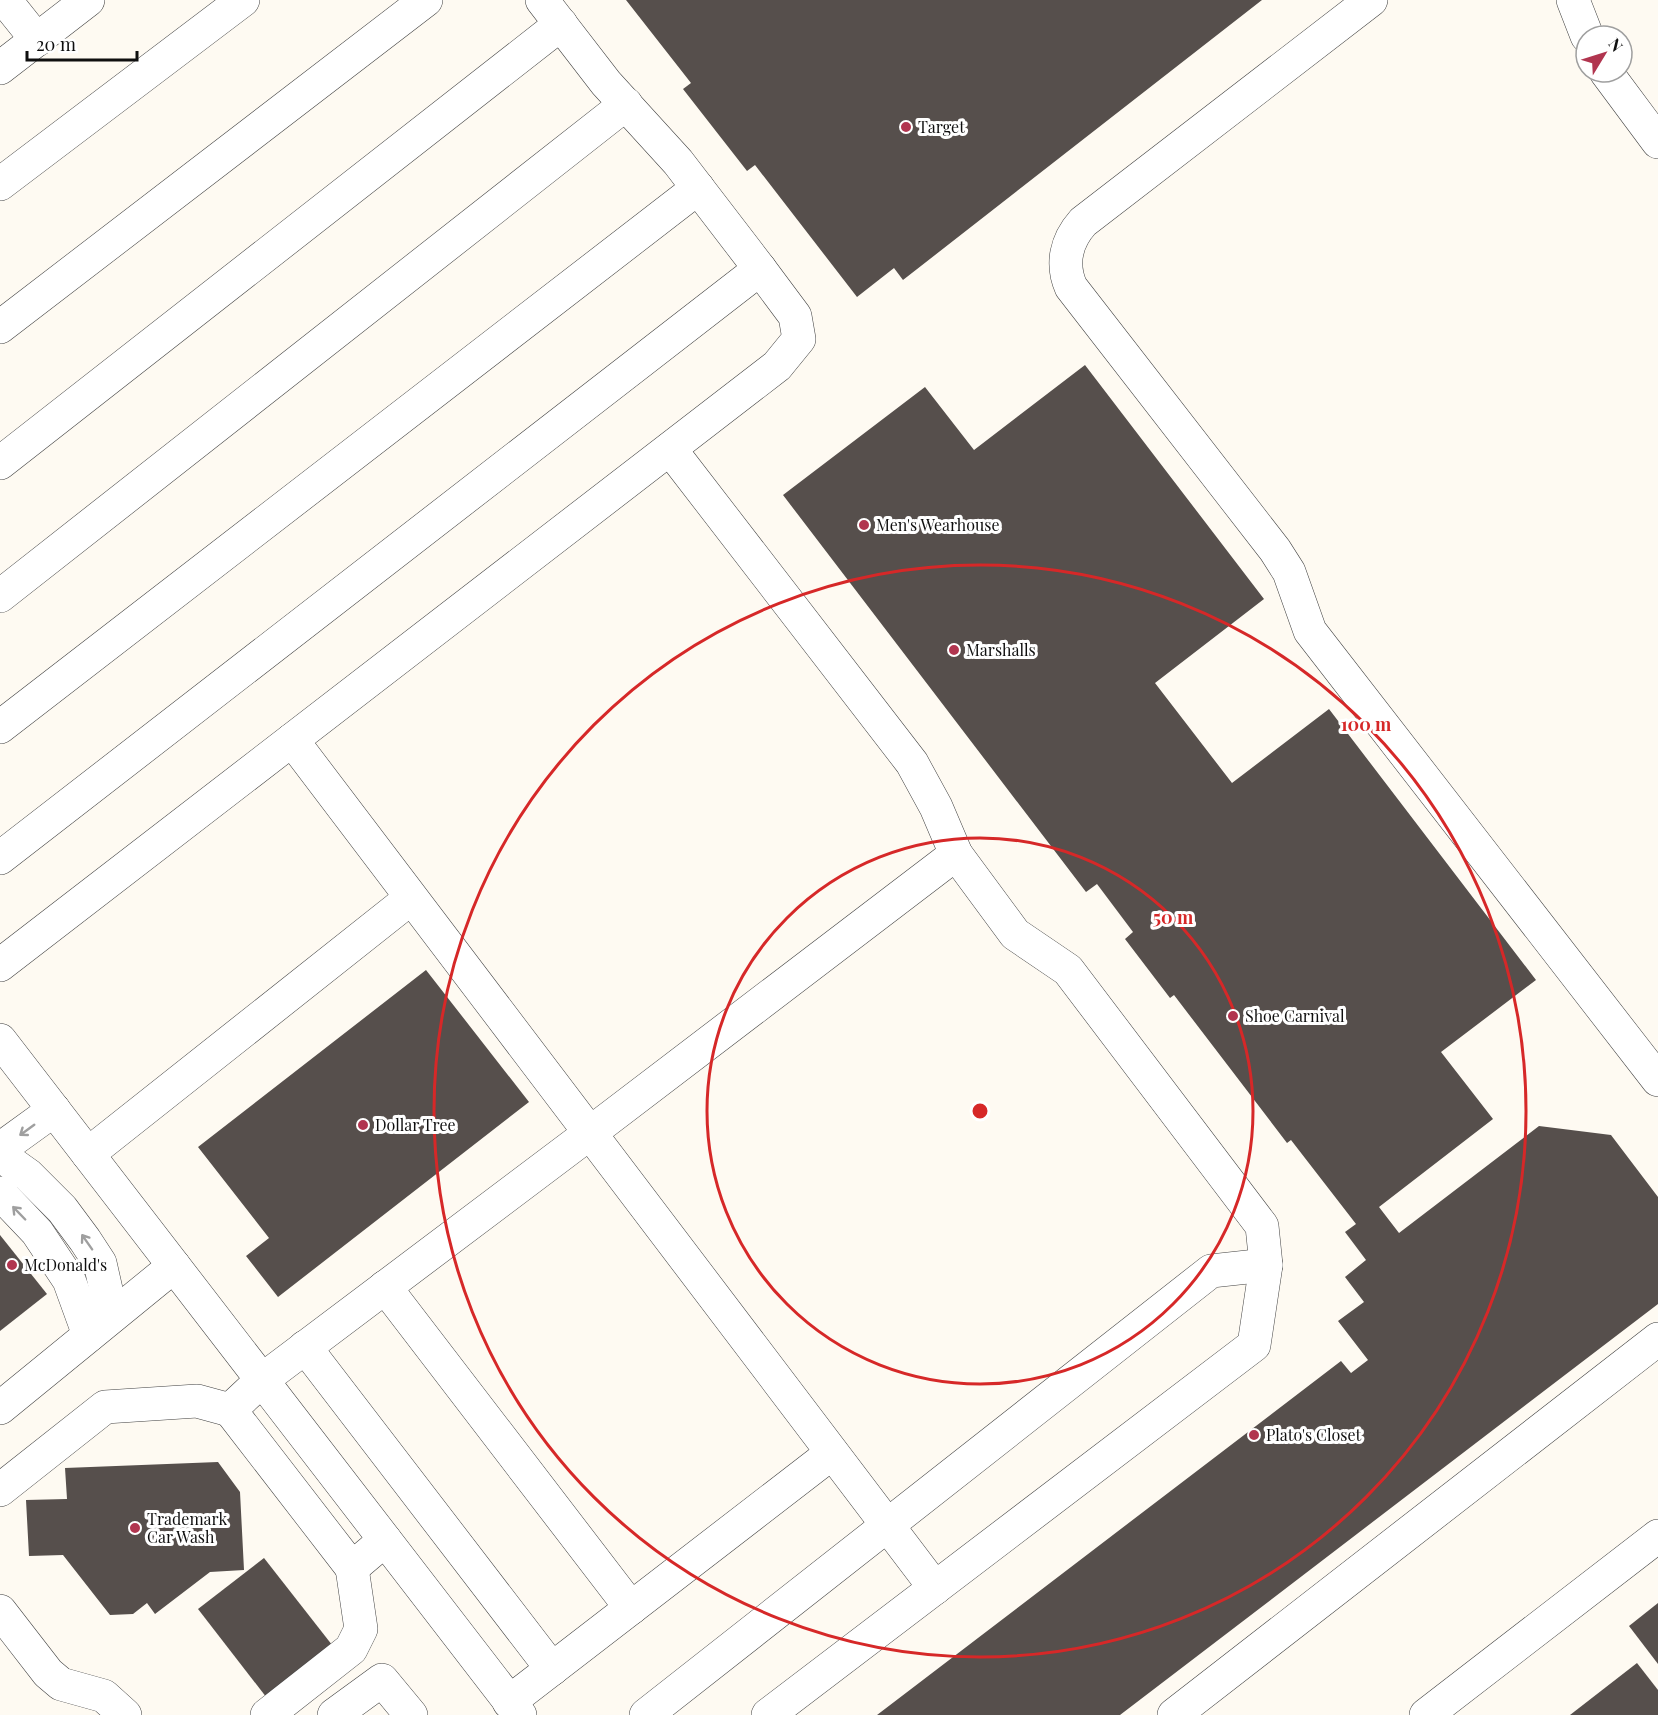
<svg xmlns="http://www.w3.org/2000/svg" width="1658" height="1715" font-family="'Playfair Display',serif">
<rect width="100%" height="100%" fill="#fefaf2"/>
<!-- building -->
<g fill="#564f4c">
<polygon points="626,0 1262,0 903,280 894,268 857,297 755,165 747,171 683,89 691,83"/>
<polygon points="1085,365 1264,599 1155,683 1232,783 1329,709 1536,980 1441,1052 1493,1119 1379,1207 1399,1233 1539,1126 1611,1135 1658,1197 1658,1304 1120,1715 877,1715 1341,1361 1351,1373 1368,1360 1338,1321 1364,1302 1345,1277 1366,1260 1345,1232 1356,1224 1291,1140 1287,1143 1174,995 1170,998 1125,939 1133,932 1097,884 1086,892 783,495 925,387 974,450"/>
<polygon points="426,970 529,1102 278,1297 246,1256 269,1238 198,1147"/>
<polygon points="0,1235 47,1294 0,1331"/>
<polygon points="218,1462 240,1492 244,1570 210,1572 155,1614 147,1603 133,1614 110,1615 63,1555 29,1556 26,1500 67,1499 65,1468"/>
<polygon points="264,1558 336,1650 270,1702 198,1609"/>
<polygon points="1658,1603 1658,1664 1629,1626"/>
<polygon points="1637,1663 1658,1690 1658,1715 1570,1715"/>
</g>
<g fill="none" stroke-linecap="round" stroke-linejoin="round">
<defs>
<g id="minor">
<polyline points="5,0 37,40"/>
<path d="M1371,0L1083,222C1066,241 1061,264 1071,287L1275,550L1289,572L1310,631L1658,1080"/>
<polyline points="1573,0 1587,36"/>
<polyline points="0,68 88,0"/>
<polyline points="1606,72 1658,142"/>
<polyline points="0,184 243,0"/>
<polyline points="0,327 426,0"/>
<polyline points="670,449 912,763 936,807 956,854 1015,934 1068,970 1262,1226 1266,1265 1254,1345 768,1715"/>
<polyline points="0,463 561,24"/>
<polyline points="0,596 626,104"/>
<polyline points="0,727 698,188"/>
<polyline points="292,740 935,1588"/>
<polyline points="0,858 760,269"/>
<polyline points="0,965 777,366 799,339 795,316 760,269 678,162 606,83 542,0"/>
<polyline points="0,1040 520,1715"/>
<polyline points="0,1149 54,1110"/>
<polyline points="88,1154 411,898"/>
<polyline points="0,1155 28,1175 62,1209 85,1240 100,1263 112,1316"/>
<polyline points="0,1193 37,1232 69,1280 89,1335"/>
<polyline points="385,1287 631,1608"/>
<polyline points="305,1347 552,1669"/>
<polyline points="0,1408 174,1266"/>
<polyline points="0,1490 105,1407 197,1401 230,1410"/>
<polyline points="385,1540 352,1568 230,1410 262,1380 590,1133 956,854"/>
<polyline points="0,1611 48,1673 61,1684 104,1696 125,1715"/>
<polyline points="509,1702 832,1453"/>
<polyline points="267,1715 351,1649 361,1629 352,1568"/>
<polyline points="334,1715 382,1680 411,1715"/>
<polyline points="646,1715 1211,1271 1266,1265"/>
<polyline points="1174,1715 1658,1339"/>
<polyline points="1426,1715 1658,1536"/>
</g>
</defs>
<!-- minor casing -->
<use href="#minor" stroke="#424242" stroke-width="34"/>
<!-- minor -->
<use href="#minor" stroke="#fff" stroke-width="33"/>
</g>
<!-- one-way arrows -->
<defs><path id="oneway-shaft" d="M-6 0H5M1.5-3L5.5 0L1.5 3" fill="none" stroke-width="1.6" stroke-linecap="round" stroke-linejoin="round" transform="scale(1.5)"/></defs>
<g stroke="#9f9f9f">
<use href="#oneway-shaft" transform="translate(27 1130) rotate(144)"/>
<use href="#oneway-shaft" transform="translate(19 1213) rotate(-134)"/>
<use href="#oneway-shaft" transform="translate(87 1242) rotate(-125)"/>
</g>
<!-- distance rings -->
<g fill="none" stroke="#d62828" stroke-width="3">
<circle cx="980" cy="1111" r="273"/>
<circle cx="980" cy="1111" r="546"/>
</g>
<!-- markers -->
<g fill="#b1354f" stroke="#fff" stroke-width="2">
<circle cx="906" cy="127" r="6"/>
<circle cx="864" cy="525" r="6"/>
<circle cx="954" cy="650" r="6"/>
<circle cx="1233" cy="1016" r="6"/>
<circle cx="363" cy="1125" r="6"/>
<circle cx="12" cy="1265" r="6"/>
<circle cx="1254" cy="1435" r="6"/>
<circle cx="135" cy="1528" r="6"/>
</g>
<g text-anchor="middle" stroke-width="6" stroke-linejoin="round" paint-order="stroke">
<!-- poi labels -->
<g font-size="16" fill="#0f0f0f" stroke="#fff" text-anchor="start">
<text x="918" y="133">Target</text>
<text x="876" y="531">Men's Wearhouse</text>
<text x="966" y="656">Marshalls</text>
<text x="1245" y="1022">Shoe Carnival</text>
<text x="375" y="1131">Dollar Tree</text>
<text x="24" y="1271">McDonald's</text>
<text x="1266" y="1441">Plato's Closet</text>
<text x="147" y="1525">Trademark<tspan x="147" dy="18">Car Wash</tspan></text>
</g>
</g>
<circle cx="980" cy="1111" r="9" fill="#d62828" stroke="#fff" stroke-width="3"/>
<g font-size="18" text-anchor="middle" font-weight="bold" fill="#d62828" stroke="#fff" stroke-width="6" stroke-linejoin="round" paint-order="stroke">
<text x="1366" y="731">100 m</text>
<text x="1173" y="924">50 m</text>
</g>
<!-- north arrow -->
<g transform="translate(1604 54) rotate(52)"><circle r="28" fill="#ffffff" stroke="#9f9f9f" stroke-width="1.5"/>
<path d="M0-4.5L10 22L0 15L-10 22Z" fill="#b1354f"/>
<text y="-9" font-size="16" font-weight="bold" text-anchor="middle" fill="#0f0f0f">N</text>
</g>
<!-- scale -->
<path d="M27 51v9h110v-9" fill="none" stroke="#0f0f0f" stroke-width="3"/>
<text x="36" y="51" font-size="18" fill="#0f0f0f" stroke="#ffffff" stroke-width="4.5" paint-order="stroke">20 m</text>
</svg>
